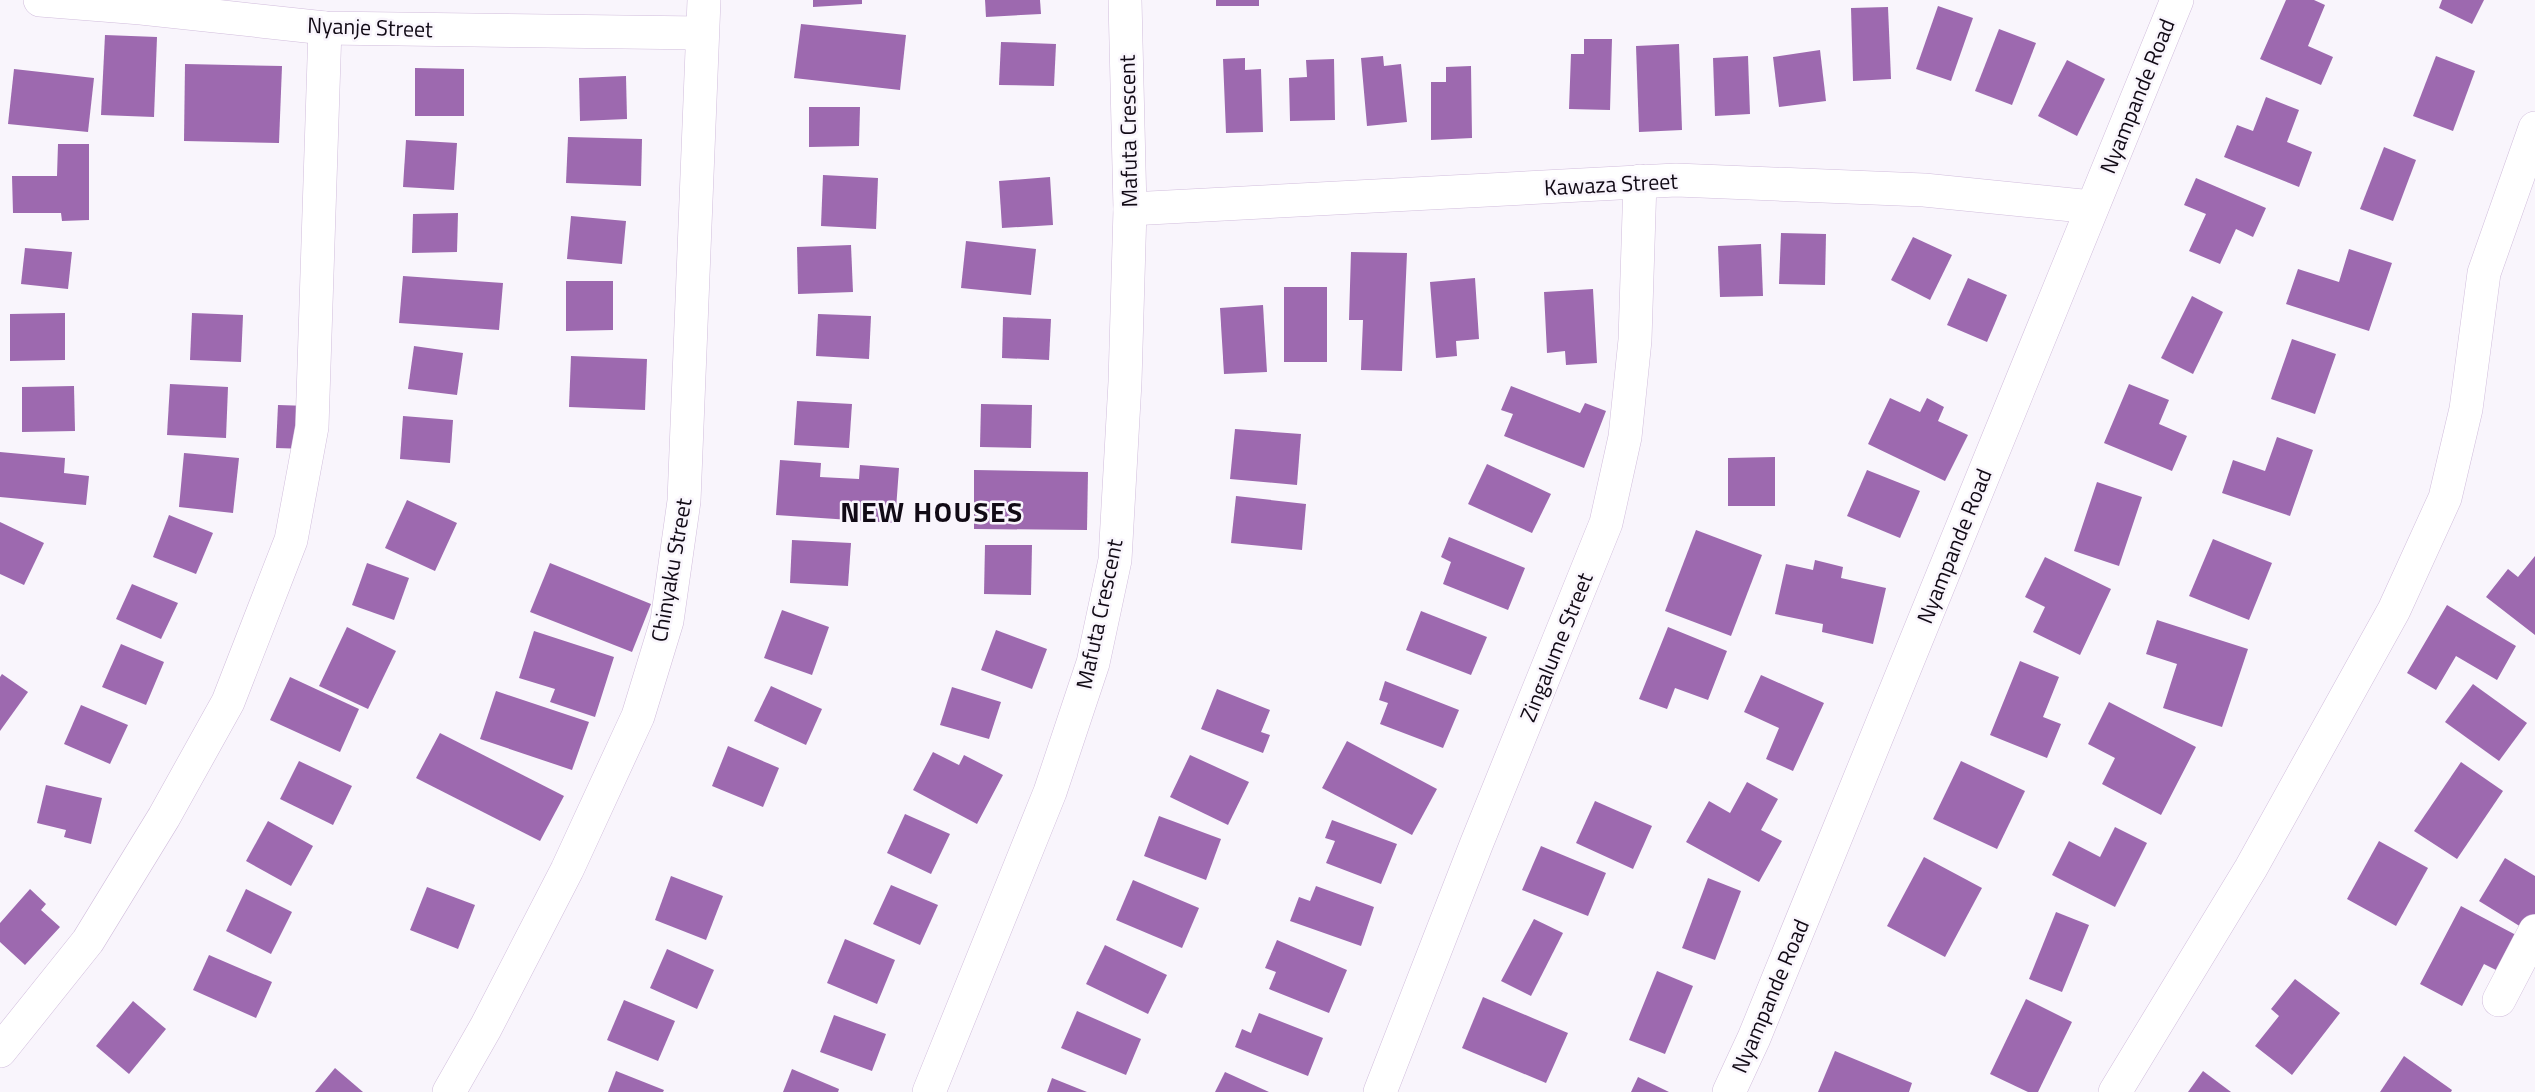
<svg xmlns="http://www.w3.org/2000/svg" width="2535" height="1092" font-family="'Titillium Web',sans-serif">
<rect width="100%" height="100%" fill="#f9f5fc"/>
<!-- building -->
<g fill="#9d69af">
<polygon points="813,0 862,0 862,4 813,7"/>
<polygon points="985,0 1040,0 1041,14 986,17"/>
<rect x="1216" y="0" width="43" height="6"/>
<polygon points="2286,0 2314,0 2325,5 2308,46 2333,57 2321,85 2260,59"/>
<polygon points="2442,0 2484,0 2472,24 2439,8"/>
<polygon points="1938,6 1973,18 1951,81 1916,69"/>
<polygon points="1888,7 1891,79 1853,81 1851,8"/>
<polygon points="801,24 906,35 900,90 794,78"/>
<polygon points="1999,29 2036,43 2012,105 1975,91"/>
<polygon points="105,35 157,37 154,117 101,115"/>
<polygon points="1584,39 1612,39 1610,110 1569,109 1571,54 1584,54"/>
<polygon points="1001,42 1056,44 1054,86 999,85"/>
<polygon points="1679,44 1682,130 1639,132 1636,46"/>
<polygon points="1820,50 1826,101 1779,107 1773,57"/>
<polygon points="1383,56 1384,66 1401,64 1407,122 1367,126 1361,58"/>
<polygon points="1748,56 1750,114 1715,116 1713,58"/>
<polygon points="2436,56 2475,71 2453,131 2413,116"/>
<polygon points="1245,58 1245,70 1261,69 1263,132 1226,133 1223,59"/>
<polygon points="1334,59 1335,120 1290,121 1289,78 1307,77 1306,60"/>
<polygon points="2067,60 2105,79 2077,136 2038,116"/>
<polygon points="185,64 282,66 279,143 184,141"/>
<polygon points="1471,66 1472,138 1431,140 1431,82 1446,82 1446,67"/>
<polygon points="415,68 464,69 464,116 415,116"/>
<polygon points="14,69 94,78 88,132 8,124"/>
<polygon points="626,76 627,119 580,121 579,78"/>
<polygon points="2266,97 2299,110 2287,142 2312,152 2299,187 2224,157 2237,125 2253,131"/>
<polygon points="809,107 860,107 859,146 809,147"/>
<polygon points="568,137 642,139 641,186 566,183"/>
<polygon points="406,140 457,143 454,190 403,187"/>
<polygon points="58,144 89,144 89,220 62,221 61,213 13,213 12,176 57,176"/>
<polygon points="2384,147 2416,160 2393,221 2360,209"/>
<polygon points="823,175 878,178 876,229 821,226"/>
<polygon points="1050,177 1053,225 1002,228 999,181"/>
<polygon points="2196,178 2266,208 2253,237 2236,229 2220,264 2189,251 2206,214 2184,205"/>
<polygon points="458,213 457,252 412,253 413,214"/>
<polygon points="571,216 626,221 622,264 567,259"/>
<polygon points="1781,233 1826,234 1825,285 1779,284"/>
<polygon points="1913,237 1952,255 1930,300 1891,280"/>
<polygon points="966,241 1036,249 1031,295 961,288"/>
<polygon points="1761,244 1763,296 1720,297 1718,246"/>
<polygon points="851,245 853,292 798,294 797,247"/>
<polygon points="25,248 72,252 68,289 21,284"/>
<polygon points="2349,249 2392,263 2369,331 2286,304 2298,269 2339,282"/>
<polygon points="1351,252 1407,253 1402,371 1361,370 1363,320 1349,320"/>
<polygon points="403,276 503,283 499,330 399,323"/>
<polygon points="1475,278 1479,339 1456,341 1457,356 1436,358 1430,282"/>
<polygon points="1968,278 2007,295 1987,342 1947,325"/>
<polygon points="566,281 613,281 613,330 566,331"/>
<rect x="1284" y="287" width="43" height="75"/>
<polygon points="1593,289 1597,363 1566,365 1565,351 1547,353 1544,292"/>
<polygon points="2192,296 2223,312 2193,374 2161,358"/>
<polygon points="1263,305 1267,372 1224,374 1220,308"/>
<polygon points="65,313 65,360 10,361 10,314"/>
<polygon points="192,313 243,315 241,362 190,360"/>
<polygon points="818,314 871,316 869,359 816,356"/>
<polygon points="1003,317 1051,319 1049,360 1002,358"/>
<polygon points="2292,339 2336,354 2315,414 2271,399"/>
<polygon points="414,346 463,353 457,395 408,389"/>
<polygon points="571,356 647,359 645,410 569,407"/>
<polygon points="170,384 228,387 226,438 167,435"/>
<polygon points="2129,384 2169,400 2159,424 2187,436 2172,471 2104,443"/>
<polygon points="74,386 75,431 22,432 22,387"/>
<polygon points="1511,386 1580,413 1585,403 1606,411 1584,468 1504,436 1513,414 1501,410"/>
<polygon points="1890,398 1920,412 1927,398 1944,407 1938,421 1968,435 1945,481 1868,444"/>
<polygon points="797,401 852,404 849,448 794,445"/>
<polygon points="981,404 1032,405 1031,448 980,447"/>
<polygon points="278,405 309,406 307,449 276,448"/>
<polygon points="403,416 453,420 450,463 400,459"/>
<polygon points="1235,429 1301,434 1297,485 1230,479"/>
<polygon points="2277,437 2313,450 2290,516 2222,493 2233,460 2265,471"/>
<polygon points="0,452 65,458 64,473 89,476 86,505 0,497"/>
<polygon points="184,453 239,458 233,513 179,507"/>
<polygon points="1775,457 1775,506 1728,506 1728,458"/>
<polygon points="780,460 821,463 820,477 859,479 860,465 899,468 895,523 776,515"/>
<polygon points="1487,464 1551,494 1532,533 1468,504"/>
<polygon points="974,470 1088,472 1087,530 974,529"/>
<polygon points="1867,470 1920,491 1900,538 1847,516"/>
<polygon points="2097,482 2142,497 2119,566 2074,551"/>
<polygon points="1236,496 1306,504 1302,550 1231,543"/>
<polygon points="407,500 457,523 435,571 385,548"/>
<polygon points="169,515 213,533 196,574 153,557"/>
<polygon points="0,522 44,543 24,585 0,574"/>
<polygon points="1696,530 1762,555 1731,636 1665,611"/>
<polygon points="1449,537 1525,568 1508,610 1443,584 1451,562 1441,557"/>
<polygon points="2213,539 2272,563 2249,620 2189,596"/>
<polygon points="792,540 851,543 848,586 790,583"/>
<polygon points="985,545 1032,545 1031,595 984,594"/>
<polygon points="2535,556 2535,635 2486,597 2508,569 2518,577"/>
<polygon points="2045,557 2111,589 2080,655 2033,632 2045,607 2025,597"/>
<polygon points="1815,560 1843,567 1841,578 1886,588 1873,644 1822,632 1823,624 1775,614 1786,564 1813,570"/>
<polygon points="367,563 409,578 394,620 352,605"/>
<polygon points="550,563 651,604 632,652 530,612"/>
<polygon points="132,584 178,603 161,639 116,619"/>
<polygon points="2447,605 2516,646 2497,680 2456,656 2436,690 2407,673"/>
<polygon points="782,610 829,627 812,675 764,658"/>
<polygon points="1421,611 1487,637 1471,675 1406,650"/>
<polygon points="2157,620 2248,649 2222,727 2163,708 2177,664 2146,654"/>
<polygon points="347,627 396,651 368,709 319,686"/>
<polygon points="1668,627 1727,651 1708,700 1675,688 1667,709 1639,699"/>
<polygon points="996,630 1047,649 1032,689 981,670"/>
<polygon points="534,631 614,657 595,717 550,702 555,689 519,678"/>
<polygon points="121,644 164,662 146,705 102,687"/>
<polygon points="2020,661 2059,677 2043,717 2061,724 2047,758 1990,735"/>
<polygon points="2,674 28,692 0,731 0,677"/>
<polygon points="1761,675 1824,703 1793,771 1766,759 1779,728 1744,712"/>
<polygon points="290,677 359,709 340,752 270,720"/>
<polygon points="1385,681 1459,710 1443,748 1380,724 1388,703 1379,700"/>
<polygon points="2473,684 2527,723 2499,761 2445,722"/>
<polygon points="771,686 822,709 806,745 754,721"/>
<polygon points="952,687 1001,702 989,739 940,725"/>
<polygon points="1217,689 1270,710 1261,732 1270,735 1263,753 1201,729"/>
<polygon points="496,691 589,722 572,770 480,739"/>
<polygon points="2109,702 2196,747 2161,815 2102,784 2115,758 2088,744"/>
<polygon points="81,705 128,725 110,764 64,744"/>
<polygon points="440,733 564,796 540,841 416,778"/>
<polygon points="1347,741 1437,789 1412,835 1322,788"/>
<polygon points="728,746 779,768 763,807 712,786"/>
<polygon points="933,752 959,765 964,755 1003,775 977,824 913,790"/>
<polygon points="1190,755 1249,782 1228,825 1170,797"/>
<polygon points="299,761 352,786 333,825 280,799"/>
<polygon points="1961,761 2025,791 1997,849 1933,819"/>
<polygon points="2461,762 2503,791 2457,859 2414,831"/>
<polygon points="1747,782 1778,799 1761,830 1782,841 1759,882 1686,842 1709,801 1730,813"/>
<polygon points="46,785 102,798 91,844 64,837 66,830 37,823"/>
<polygon points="1595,801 1652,826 1633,869 1576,843"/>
<polygon points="905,814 950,834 931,874 887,853"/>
<polygon points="1159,816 1221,839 1206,880 1144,856"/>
<polygon points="1332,820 1397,844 1381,884 1326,863 1335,841 1325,838"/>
<polygon points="268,821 313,846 291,886 246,861"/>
<polygon points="2115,827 2147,843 2115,907 2052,875 2069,841 2100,857"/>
<polygon points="2379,841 2428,868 2396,926 2347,899"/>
<polygon points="1541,846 1606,873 1588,916 1522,890"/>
<polygon points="1924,857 1982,888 1945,957 1887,926"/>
<polygon points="2505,858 2535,876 2535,915 2526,930 2479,901"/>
<polygon points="671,876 723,896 706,940 655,920"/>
<polygon points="1708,878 1741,891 1715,960 1682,948"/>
<polygon points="1133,880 1199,908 1182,948 1116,920"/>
<polygon points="891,885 938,905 920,945 873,924"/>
<polygon points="1316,886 1374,907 1361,946 1290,921 1299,897 1310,901"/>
<polygon points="427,887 475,905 458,949 410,930"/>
<polygon points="30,889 46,904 41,910 60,927 25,965 0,942 0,923"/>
<polygon points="246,889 292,912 271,954 226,931"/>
<polygon points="2461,906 2516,935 2498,971 2484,964 2462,1006 2420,984"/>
<polygon points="2056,912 2089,925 2062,992 2029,979"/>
<polygon points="1534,919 1563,933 1531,996 1501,981"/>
<polygon points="845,939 895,960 877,1004 827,983"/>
<polygon points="1277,940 1347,970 1329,1013 1269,989 1276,972 1265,968"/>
<polygon points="1105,945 1167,975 1148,1014 1086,984"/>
<polygon points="667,949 714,970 697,1009 650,988"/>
<polygon points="209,955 272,982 256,1018 193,990"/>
<polygon points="1657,971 1693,986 1665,1054 1629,1040"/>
<polygon points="2295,979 2340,1013 2292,1075 2255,1046 2279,1016 2271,1009"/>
<polygon points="1483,997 1568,1033 1546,1083 1462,1048"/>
<polygon points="2026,999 2072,1022 2038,1092 2028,1092 1990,1074"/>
<polygon points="624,1000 675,1021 658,1061 607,1040"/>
<polygon points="133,1001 166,1029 129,1074 96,1046"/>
<polygon points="1077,1011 1141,1039 1126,1075 1061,1048"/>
<polygon points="1259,1013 1323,1038 1308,1076 1235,1047 1242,1029 1251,1033"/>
<polygon points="834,1015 886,1034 872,1071 820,1052"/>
<polygon points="1835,1051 1912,1083 1909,1092 1818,1092"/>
<polygon points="2404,1056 2452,1090 2451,1092 2380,1092"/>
<polygon points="335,1068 363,1092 315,1092"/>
<polygon points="792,1069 839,1089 838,1092 783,1092"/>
<polygon points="616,1071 664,1090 663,1092 608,1092"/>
<polygon points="2203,1071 2231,1092 2188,1092"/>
<polygon points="1225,1072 1269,1092 1215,1092"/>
<polygon points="1638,1077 1669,1092 1631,1092"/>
<polygon points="1052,1078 1087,1092 1047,1092"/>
</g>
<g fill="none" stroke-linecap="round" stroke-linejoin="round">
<defs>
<g id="minor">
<polyline points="40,0 141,8 325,28 701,33"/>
<polyline points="1130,209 1676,180 1924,190 2092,207"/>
<polyline points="2499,1000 2535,931"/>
<polyline points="0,1051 88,941 164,817 228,702 291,540 312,427 325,28"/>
<polyline points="449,1092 486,1027 567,870 638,716 667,621 684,501 704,0"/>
<polyline points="929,1092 1050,792 1093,663 1115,560 1125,382 1130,209 1125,0"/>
<polyline points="1380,1092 1476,845 1606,523 1625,437 1635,340 1640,181"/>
<polyline points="1729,1092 1754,1038 2177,0"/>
<polyline points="2115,1092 2251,868 2394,610 2445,498 2466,409 2484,273 2535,128"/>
</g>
</defs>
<!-- minor casing -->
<use href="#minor" stroke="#d1bddc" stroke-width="34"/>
<!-- minor -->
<use href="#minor" stroke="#fff" stroke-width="33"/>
</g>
<g text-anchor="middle" stroke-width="5" stroke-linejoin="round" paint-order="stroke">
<!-- street labels -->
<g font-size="22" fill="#110a15" stroke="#f9f5fc">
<text transform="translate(370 27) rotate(2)" y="8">Nyanje Street</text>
<text transform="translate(2137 96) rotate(-68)" y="8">Nyampande Road</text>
<text transform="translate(1128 131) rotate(-91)" y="8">Mafuta Crescent</text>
<text transform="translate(1611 184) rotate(-3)" y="8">Kawaza Street</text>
<text transform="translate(1954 546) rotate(-68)" y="8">Nyampande Road</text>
<text transform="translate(671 570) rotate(-80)" y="8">Chinyaku Street</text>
<text transform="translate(1099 614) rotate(-78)" y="8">Mafuta Crescent</text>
<text transform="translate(1556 647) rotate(-68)" y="8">Zingalume Street</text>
<text transform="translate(1770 996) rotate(-67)" y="8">Nyampande Road</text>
</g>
<!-- district labels -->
<g font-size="28" font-weight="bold" letter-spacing="1.5" fill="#110a15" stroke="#f9f5fc">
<text x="932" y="522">NEW HOUSES</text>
</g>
</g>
</svg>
